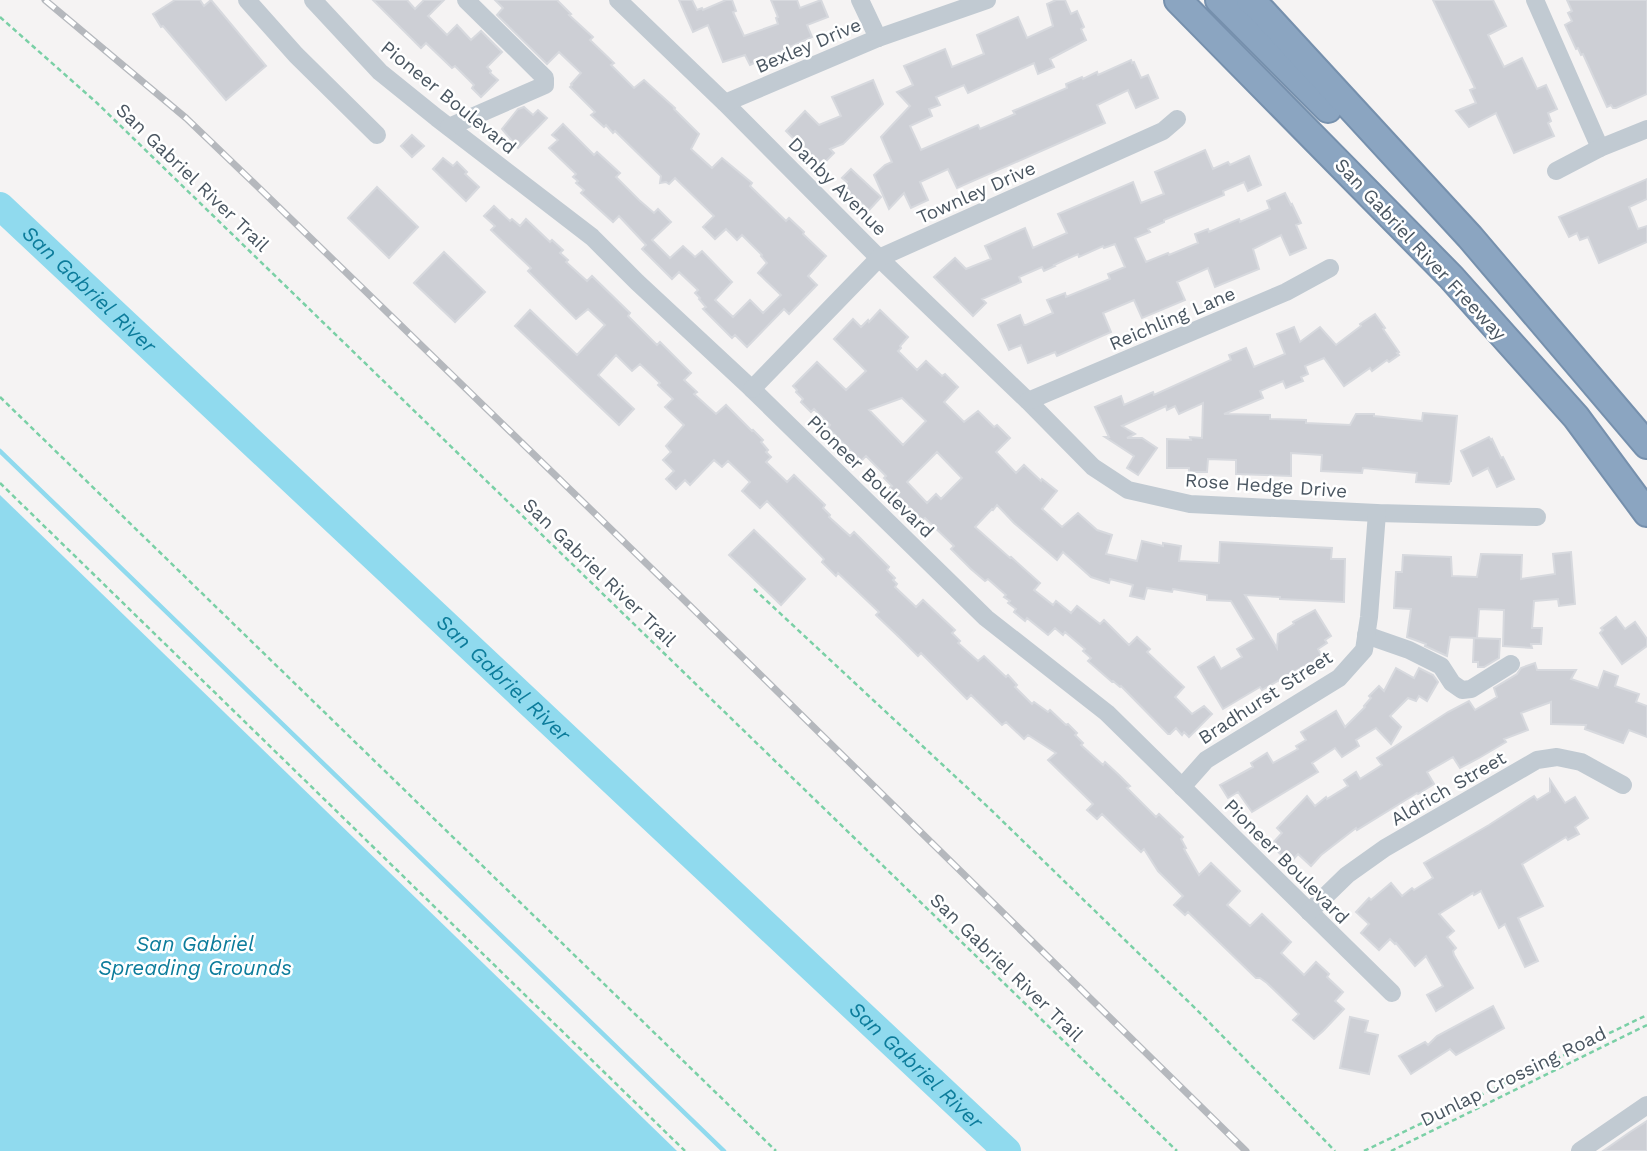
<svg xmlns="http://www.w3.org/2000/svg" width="1647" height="1151" font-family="'Work Sans',sans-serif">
<rect width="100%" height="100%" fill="#f5f3f3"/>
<!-- water -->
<polygon fill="#90daee" points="0,495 677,1151 0,1151"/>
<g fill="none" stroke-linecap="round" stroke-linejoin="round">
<!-- stream -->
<polyline stroke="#90daee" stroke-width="4.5" points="0,451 724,1151"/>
<!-- river -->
<path stroke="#90daee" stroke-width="28" id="s1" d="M0,206L1007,1151"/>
</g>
<!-- building -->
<g fill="#cdcfd5" stroke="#d7d9de" stroke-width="2" fill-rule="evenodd">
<polygon points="175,0 200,0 204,6 211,0 266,66 226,100 163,26 161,27 153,14"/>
<polygon points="373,0 407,0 415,9 424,0 444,0 428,16 447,35 457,25 471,40 481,31 502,52 487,67 491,71 490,73 498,80 481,97 472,88 474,85 455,66 452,68 426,43 421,48"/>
<polygon points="495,0 557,0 571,14 569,15 593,37 590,40 614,63 611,65 634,88 644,80 675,108 674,109 699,134 691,149 712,168 722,158 752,183 750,186 786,221 789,218 804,232 803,234 826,256 808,276 817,285 789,314 784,309 747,347 735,335 732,338 703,309 706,307 699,299 700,298 695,293 698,290 679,272 672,279 642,249 646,245 619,216 613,222 581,193 584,190 576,183 578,181 573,177 576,174 549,148 558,140 552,135 563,124 594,155 597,152 620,173 616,177 639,200 654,213 658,209 671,222 652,240 670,258 683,246 695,257 702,251 732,282 715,300 733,317 750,300 763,313 781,295 758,273 767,263 761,256 762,255 742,235 737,240 726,229 715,239 703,227 714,216 675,178 669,184 666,182 660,183 661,176 615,131 613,133 606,125 604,127 591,115 595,112 570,87 572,85 571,84 581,73 559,52 547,64 497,15 503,8"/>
<polygon points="679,0 692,0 697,10 702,8 703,10 726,0 732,0 736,11 733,12 744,36 778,24 776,18 778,17 771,0 797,0 800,8 821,0 828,17 807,25 812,37 750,65 745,55 723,62 708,25 693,32"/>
<polygon points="1056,0 1065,0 1071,14 1077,11 1084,27 1081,29 1086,40 1050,59 1054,67 1038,74 1034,63 968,93 964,85 936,97 940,105 929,109 932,116 910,126 921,150 978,125 980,129 1015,114 1013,111 1067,88 1066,84 1082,77 1083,79 1097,72 1098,75 1131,60 1132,63 1134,62 1141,78 1148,75 1158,98 1136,108 1128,90 1097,105 1105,123 957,188 948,169 920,182 928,200 911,208 904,193 889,209 874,175 885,165 892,162 881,137 910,106 897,92 913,85 904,66 945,49 952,67 984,54 977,35 1018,17 1027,38 1053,26 1047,4"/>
<polygon points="1433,0 1493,0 1506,26 1488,35 1504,67 1522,58 1537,89 1546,85 1557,109 1548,113 1551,121 1548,123 1554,136 1514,153 1496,113 1469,127 1456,111 1476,103 1470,90 1475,88"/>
<polygon points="1567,0 1647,0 1647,94 1616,108 1613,108 1611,105 1607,107 1583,54 1581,55 1578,48 1576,49 1565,25 1572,21 1568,13 1572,11"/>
<polygon points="873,80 883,104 843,144 830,149 834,153 821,166 786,131 805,111 819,125 841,116 832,97"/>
<polygon points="524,107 533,115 538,110 547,118 518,148 502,129 518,109"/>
<polygon points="412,135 424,146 412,157 401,146"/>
<polygon points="1205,150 1213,169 1228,162 1230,165 1249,156 1261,185 1248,191 1244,182 1223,191 1224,195 1164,220 1164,222 1148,229 1150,232 1135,238 1146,262 1168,253 1169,255 1198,243 1195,234 1208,229 1209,232 1239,219 1240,222 1270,209 1267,201 1285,193 1291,205 1292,204 1301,223 1296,225 1306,248 1290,255 1281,235 1253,249 1259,269 1215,287 1208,268 1177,282 1185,300 1142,318 1134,300 1103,313 1111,332 1057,356 1055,352 1028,363 1021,345 1009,350 998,325 1020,315 1024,325 1026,325 1053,313 1047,300 1065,293 1066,297 1110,279 1108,274 1125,267 1115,244 1104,248 1103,246 1079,257 1078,254 1054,265 1055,266 1044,271 1042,267 1019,277 1021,282 982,299 986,303 973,316 934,277 955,258 966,269 991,259 985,246 1025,228 1033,248 1067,233 1058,214 1133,182 1141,203 1164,194 1155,172"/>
<polygon points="443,158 453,166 457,162 467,172 465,174 479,187 466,201 433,169"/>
<polygon points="851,169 881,197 869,210 843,187 847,182 842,178"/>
<polygon points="1647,179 1647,199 1629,207 1638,229 1647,226 1647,242 1599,263 1588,237 1580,240 1577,233 1569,237 1559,217"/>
<polygon points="377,187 418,227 389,258 348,218"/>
<polygon points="494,206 510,221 512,219 520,226 526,219 550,242 552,240 563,250 560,253 568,260 566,262 587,281 592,276 630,313 628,316 657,345 660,342 691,373 684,380 697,392 694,394 716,414 726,405 752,431 753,430 763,440 761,442 768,450 766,452 771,457 766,462 787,482 794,475 825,505 823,508 830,515 829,517 850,536 854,532 889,567 887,570 895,578 893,580 897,584 895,587 916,607 923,600 955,630 952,633 960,641 958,643 978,661 984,656 1006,677 1008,675 1017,685 1015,687 1032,704 1034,702 1048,712 1050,710 1066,725 1068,724 1077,733 1075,735 1083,743 1081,745 1103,765 1105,762 1120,776 1130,786 1127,788 1156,817 1159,814 1183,837 1181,839 1186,848 1184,849 1199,875 1211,863 1240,891 1227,905 1250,926 1262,914 1291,942 1281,953 1304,975 1316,962 1329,974 1327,977 1343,992 1335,1001 1344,1009 1323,1031 1314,1039 1293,1020 1299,1014 1267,983 1260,978 1256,978 1188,912 1185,915 1174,905 1183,896 1158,871 1144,849 1141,852 1102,814 1097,819 1087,810 1093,804 1048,760 1056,753 1028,735 1024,739 1006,722 1002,725 971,695 967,699 921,653 918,656 900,638 876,615 879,612 838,573 836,576 822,562 824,559 767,501 760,508 742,491 750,482 728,461 722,467 714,460 690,485 685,480 676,489 666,479 674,471 663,460 671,452 666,446 684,425 665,407 673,399 658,385 660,383 640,364 632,371 616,355 598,375 634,409 619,425 515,326 530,310 577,355 605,325 588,309 576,319 528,271 531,268 491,230 495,226 484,216"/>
<polygon points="444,252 485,292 455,322 414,283"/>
<path d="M880,310L908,337L900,346L901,348L898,351L917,370L926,361L942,376L945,374L958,387L944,402L964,422L978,411L994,427L997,425L1010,438L996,452L1016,473L1024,465L1041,481L1042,479L1057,491L1042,509L1062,527L1078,513L1097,530L1112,535L1106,554L1137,561L1142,541L1163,546V543L1181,546L1179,561L1219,563L1220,542L1332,548L1331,559H1345L1344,602L1280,599V597L1245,595L1277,648L1278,634L1294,624L1293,622L1315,610L1331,636L1325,640L1327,643L1318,649L1322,656L1262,690L1260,687L1223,709L1198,667L1214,657L1221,669L1242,657L1237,649L1254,639L1231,601L1207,600V595L1173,589L1172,592L1147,588L1144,599L1130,596L1133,585L1110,579L1109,583L1091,577L1063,552L1057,560L1014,523L997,505L993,510L992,509L975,527L1010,558L1011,557L1040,583L1034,590L1053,605L1056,601L1071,613L1077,606L1100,624L1104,620L1129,645L1137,637L1150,649L1147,652L1184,687L1175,697L1192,714L1204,706L1212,714L1189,737L1184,732L1182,735L1176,728L1170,734H1168L1121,686L1120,687L1113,681L1112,682L1088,661L1091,658L1083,651L1085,649L1065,632L1063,635L1055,628L1048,635L1027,618L1025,621L1014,612L1016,609L1008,603L1010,601L1004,597L1006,595L988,579L985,581L971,569L951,549L954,546L925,518L922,520L889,488L892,486L884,478L886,476L866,456L861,461L828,428L830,425L814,409L811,412L801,402L803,399L796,392L797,390L793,386L817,362L846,390L866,371L834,339L853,319L861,327L868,320L869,322ZM902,398L926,421L903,445L869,410ZM937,452L962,478L941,499L936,494L927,503L907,482Z"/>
<polygon points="1375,314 1385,328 1383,329 1399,352 1397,353 1399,355 1389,362 1387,360 1372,371 1370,368 1344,386 1324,358 1305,366 1308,374 1301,377 1303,381 1286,388 1283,381 1260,391 1263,398 1224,414 1270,415 1270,419 1306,420 1306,423 1350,425 1356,414 1374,414 1374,416 1422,421 1423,413 1457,416 1451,481 1450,481 1449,484 1416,482 1417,473 1363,468 1362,473 1321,471 1322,455 1291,453 1291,476 1236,474 1236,460 1208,459 1207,472 1189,472 1189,468 1167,468 1167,439 1191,440 1190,437 1202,438 1203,403 1179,414 1175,406 1167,410 1166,406 1122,426 1135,434 1127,438 1142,438 1157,448 1138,475 1127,468 1134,456 1105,437 1109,437 1095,407 1121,396 1124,405 1153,392 1154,395 1231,360 1229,355 1246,348 1254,367 1285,354 1277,334 1294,327 1300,342 1320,327 1336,345 1361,326 1360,324"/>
<polygon points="1489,437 1491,440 1492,439 1501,458 1503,457 1514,479 1497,487 1488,468 1473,476 1461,451"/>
<polygon points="754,530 805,579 781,605 729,555"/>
<polygon points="1571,552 1575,604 1559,606 1558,599 1534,601 1532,628 1542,628 1541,644 1531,644 1532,648 1503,646 1504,610 1479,609 1477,638 1450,637 1447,656 1425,646 1426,644 1407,637 1411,609 1394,608 1396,572 1402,572 1403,555 1451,557 1452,576 1477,577 1481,554 1522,555 1521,579 1555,574 1553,554"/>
<polygon points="1616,617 1625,629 1635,622 1647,639 1647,646 1622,664 1600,633 1603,630 1601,628"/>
<polygon points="1474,638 1500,639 1499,658 1484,667 1478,667 1478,662 1473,662"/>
<polygon points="1535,663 1537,670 1576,670 1571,679 1598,688 1604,671 1618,676 1615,686 1639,694 1636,702 1647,706 1647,737 1629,730 1623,743 1585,729 1586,725 1551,724 1551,702 1521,713 1528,730 1504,739 1506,742 1479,758 1460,768 1453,757 1427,772 1434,784 1418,794 1417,793 1357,830 1356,828 1321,855 1311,866 1298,854 1290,863 1271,845 1282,833 1277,828 1307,796 1315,806 1326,797 1327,799 1348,786 1344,780 1356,772 1360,779 1382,765 1377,758 1448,712 1469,701 1475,710 1497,697 1494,688 1517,674 1521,668"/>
<polygon points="1396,668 1414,678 1419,668 1433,675 1438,682 1427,701 1419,696 1416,701 1408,698 1390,716 1401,727 1391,744 1376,728 1356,740 1359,746 1342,757 1335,748 1312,763 1318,772 1252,812 1238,792 1228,798 1220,785 1253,767 1251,763 1267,753 1273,763 1298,749 1296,746 1306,740 1301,732 1336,711 1345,727 1365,707 1364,706 1371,698 1369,696 1379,686 1384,691"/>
<polygon points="1550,780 1565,803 1575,797 1588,818 1575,827 1579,834 1568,840 1566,837 1522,864 1543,906 1518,918 1538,961 1525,967 1505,924 1499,928 1481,891 1474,895 1473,893 1439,914 1454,931 1447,937 1456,948 1453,951 1454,955 1473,988 1436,1011 1427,995 1443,986 1426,956 1415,966 1396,943 1395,944 1390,939 1379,950 1361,933 1369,924 1356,912 1369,898 1371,900 1391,883 1402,896 1412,888 1414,890 1433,878 1424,863 1489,825 1534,796 1537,800 1550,792"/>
<polygon points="1493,1006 1504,1028 1456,1055 1450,1049 1411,1074 1399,1056 1425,1042 1428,1045 1437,1036"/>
<polygon points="1350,1017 1368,1021 1365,1032 1378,1035 1369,1074 1340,1068"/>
<polygon points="1647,1121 1647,1151 1603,1151 1630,1132"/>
</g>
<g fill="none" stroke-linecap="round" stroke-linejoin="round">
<defs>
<g id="highway">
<polyline points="1178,0 1451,277 1576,417 1647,513"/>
<polyline points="1219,0 1328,109"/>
<polyline points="1250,0 1262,11 1470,237 1647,445"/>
</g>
</defs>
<!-- highway casing -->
<use href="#highway" stroke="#7690ad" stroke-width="30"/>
<!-- path -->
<g stroke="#7ad0a6" stroke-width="2.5" stroke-dasharray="5 3.5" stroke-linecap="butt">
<polyline points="0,17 97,103 1177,1151"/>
<polyline points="0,397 776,1151"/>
<polyline points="0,483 685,1151"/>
<polyline points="754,589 989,808 1197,1010 1335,1151"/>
<polyline points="1364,1151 1647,1015"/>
<polyline points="1391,1151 1647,1025"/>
</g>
<!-- minor -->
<g stroke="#c1cad2" stroke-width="18">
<polyline points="247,0 296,55 377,135"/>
<polyline points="313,0 380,72 437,118 592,237 637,282 752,389 986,618 1107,713 1392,993"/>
<polyline points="618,0 725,103 879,258 1028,401 1093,467 1128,490 1190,504 1377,513 1537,517"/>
<polyline points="860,0 878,38"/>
<polyline points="1535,0 1600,148"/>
<polyline points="725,103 878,38 987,0"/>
<polyline points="449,127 545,85 545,78 466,0"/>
<polyline points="1556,171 1600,148 1647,129"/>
<polyline points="752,389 879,258 1163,131 1177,119"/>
<polyline points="1028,401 1286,292 1330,268"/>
<polyline points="1366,635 1409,650 1441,666 1452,683 1462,690 1471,689 1511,664"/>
<polyline points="1182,787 1206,760 1339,678 1364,650 1369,617 1377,513"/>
<polyline points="1309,912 1347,875 1385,848 1537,760 1557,757 1581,762 1623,785"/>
<polyline points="1580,1151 1647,1105"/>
</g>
<!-- highway -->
<use href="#highway" stroke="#8ba5c1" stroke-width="26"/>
<defs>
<polyline id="rail" points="45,0 186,118 258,187 682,598 1246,1151"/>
</defs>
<!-- rail casing -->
<use href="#rail" stroke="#b5b8bd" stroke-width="7"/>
<!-- rail -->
<use href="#rail" stroke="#fff" stroke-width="4.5" stroke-dasharray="13" stroke-linecap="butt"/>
</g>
<g text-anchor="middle" stroke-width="5" stroke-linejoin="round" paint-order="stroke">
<!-- street labels -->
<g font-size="19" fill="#4a5661" stroke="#fff">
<text transform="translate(808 45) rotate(-23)" y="7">Bexley Drive</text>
<text transform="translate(449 97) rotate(39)" y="7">Pioneer Boulevard</text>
<text transform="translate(193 177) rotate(44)" y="7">San Gabriel River Trail</text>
<text transform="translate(838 186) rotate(45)" y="7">Danby Avenue</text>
<text transform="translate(976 192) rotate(-24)" y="7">Townley Drive</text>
<text transform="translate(1421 249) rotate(47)" y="7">San Gabriel River Freeway</text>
<text transform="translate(1172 318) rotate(-23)" y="7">Reichling Lane</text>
<text transform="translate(871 476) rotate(44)" y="7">Pioneer Boulevard</text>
<text transform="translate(1266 485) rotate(4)" y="7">Rose Hedge Drive</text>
<text transform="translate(600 572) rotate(44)" y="7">San Gabriel River Trail</text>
<text transform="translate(1265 697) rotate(-33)" y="7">Bradhurst Street</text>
<text transform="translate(1448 788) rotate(-30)" y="7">Aldrich Street</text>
<text transform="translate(1287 861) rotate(45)" y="7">Pioneer Boulevard</text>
<text transform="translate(1007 967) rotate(44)" y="7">San Gabriel River Trail</text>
<text transform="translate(1513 1076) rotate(-26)" y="7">Dunlap Crossing Road</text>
</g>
<!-- water labels -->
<g font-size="21" font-style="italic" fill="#0c7c9b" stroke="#fff">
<text dy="7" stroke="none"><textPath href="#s1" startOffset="122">San Gabriel River</textPath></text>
<text dy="7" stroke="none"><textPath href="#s1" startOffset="690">San Gabriel River</textPath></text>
<text x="195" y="951">San Gabriel<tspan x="195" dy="24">Spreading Grounds</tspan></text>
<text dy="7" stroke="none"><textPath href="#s1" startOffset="1256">San Gabriel River</textPath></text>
</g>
</g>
</svg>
